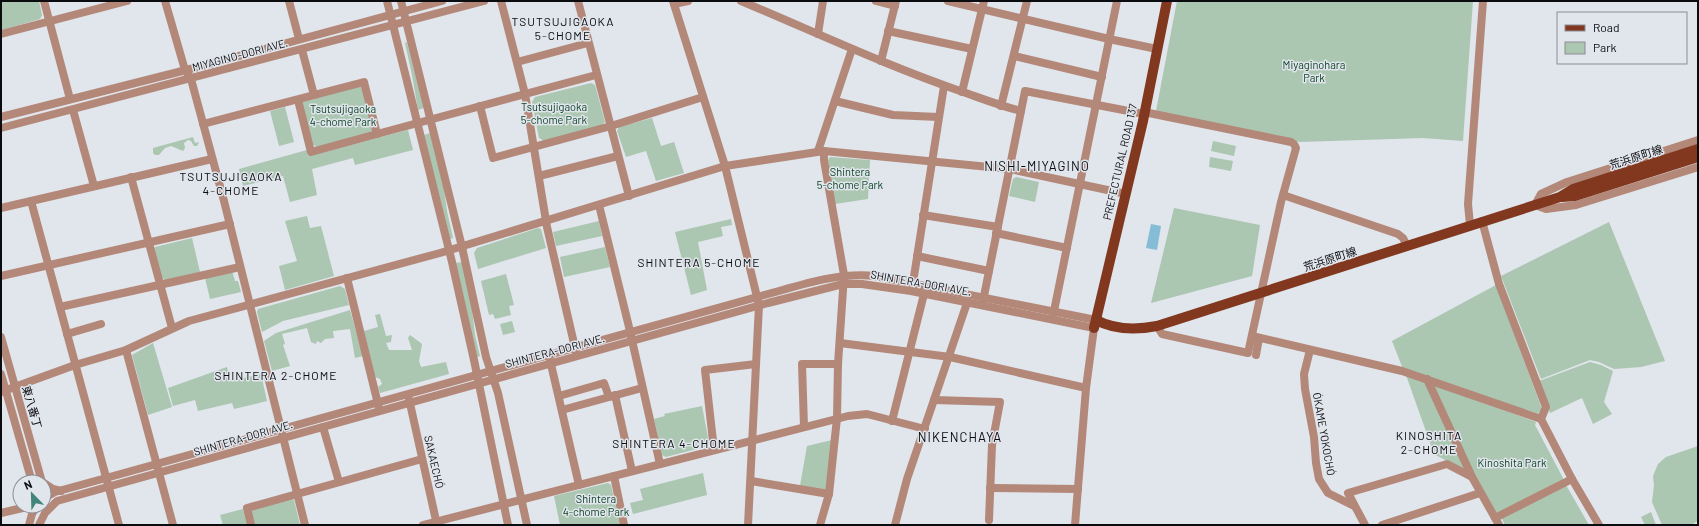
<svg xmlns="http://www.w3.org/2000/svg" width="1699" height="526" font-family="Barlow,'Noto Sans JP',sans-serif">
<rect width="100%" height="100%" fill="#e1e5ec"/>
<!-- green -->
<g fill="#abc6b1">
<polygon points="1,1 39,1 42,15 40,19 2,30"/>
<polygon points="1177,1 1473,1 1463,141 1423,138 1300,142 1156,111"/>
<polygon points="406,42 407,43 424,108 418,110 412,75 405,43"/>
<polygon points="591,83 595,85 605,122 602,125 544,141 539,138 532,102 535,97"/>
<polygon points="360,86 363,89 373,130 371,133 317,147 312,144 302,103 303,101"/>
<polygon points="285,107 294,142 279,146 270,111"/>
<polygon points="652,118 661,146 674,142 684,173 656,181 646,151 626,157 617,131 619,127"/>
<polygon points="408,130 413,150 355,165 353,158 312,169 317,195 290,202 283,176 243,186 239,169 307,150 308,156"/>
<polygon points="430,133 444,189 447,211 453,238 450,239 424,135"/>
<polygon points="193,137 195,143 199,142 197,146 194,146 191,141 188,140 184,143 185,148 183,151 171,146 165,148 159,155 155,155 153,153 153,148"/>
<polygon points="1213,141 1236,146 1234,156 1211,151"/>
<polygon points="830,157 870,160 868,199 835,204 828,160"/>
<polygon points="1210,157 1233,161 1231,171 1209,167"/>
<polygon points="1016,177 1039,182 1035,202 1009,196 1013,179"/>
<polygon points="1174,208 1260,225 1252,276 1151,303"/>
<polygon points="307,216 310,228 321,226 334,276 285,290 279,266 297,261 285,221"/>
<polygon points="731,219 732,225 721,227 723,236 698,242 707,290 691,295 675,232"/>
<polygon points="599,221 602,236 556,246 553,232"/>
<polygon points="1609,222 1665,361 1641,367 1614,369 1599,362 1590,360 1541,379 1501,276"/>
<polygon points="538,228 541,229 546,248 478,269 474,253 477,248"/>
<polygon points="192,238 200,272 165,280 162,278 153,250 155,247"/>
<polygon points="605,247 610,267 564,277 560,257"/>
<polygon points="462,262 472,309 475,335 480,356 477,357 456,263"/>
<polygon points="232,271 235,281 238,281 241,292 210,299 205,278"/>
<polygon points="506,274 514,305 509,306 511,315 495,319 493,314 489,315 481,281"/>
<polygon points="1496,285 1542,409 1538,414 1403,369 1392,341"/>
<polygon points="340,286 345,289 349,305 283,321 262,332 257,312 258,309"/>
<polygon points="350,310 363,356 355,358 350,329 333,331 334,338 325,339 321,343 317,341 316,344 311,342 307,328 282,334 285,344 283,345 290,366 272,371 264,341 276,333"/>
<polygon points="380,314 386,336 392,335 391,342 386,343 389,350 412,350 408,338 410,335 422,344 419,361 421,367 446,362 449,374 380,393 378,387 382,384 380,379 375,377 364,331 378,327 375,315"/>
<polygon points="512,321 515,332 503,335 500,324"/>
<polygon points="153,343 172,407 148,415 132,355"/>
<polygon points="1590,362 1601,365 1613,371 1604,402 1612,414 1593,424 1582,398 1550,413 1539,381"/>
<polygon points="227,367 230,381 261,374 267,401 234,409 232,403 198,411 195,400 173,406 168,388"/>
<polygon points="1406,375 1425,382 1467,472 1434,454"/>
<polygon points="1430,383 1536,422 1535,425 1564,480 1498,516 1483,491"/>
<polygon points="702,406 709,443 708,446 666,457 662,455 654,419 665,416 664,414"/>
<polygon points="832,440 826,491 800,486 807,446"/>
<polygon points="1698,446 1698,521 1691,525 1662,525 1652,502 1654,485 1653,476 1658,464 1666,457"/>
<polygon points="703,473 707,495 633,514 630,503 643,500 640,489"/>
<polygon points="608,483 611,485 620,525 560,525 554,496"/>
<polygon points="1566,485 1589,525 1505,525 1501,517"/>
<polygon points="290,498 294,500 300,525 254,525 251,513 253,509"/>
<polygon points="243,509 247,525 223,525 220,515"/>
<polygon points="1651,512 1656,525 1645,525 1641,517"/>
</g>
<!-- water -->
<polygon fill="#86bdd6" points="1151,224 1161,226 1157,250 1146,248"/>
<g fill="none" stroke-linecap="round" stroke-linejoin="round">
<!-- minor -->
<g stroke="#b38879" stroke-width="8">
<polyline points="44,1 70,99"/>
<polyline points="165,1 185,70 191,79 224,201 305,525"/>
<polyline points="289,1 299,39"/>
<polyline points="387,1 452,262 474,360 508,525"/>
<polyline points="401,1 462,247 486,357 498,393 527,525"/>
<polyline points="501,1 525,94 547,227 576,352"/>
<polyline points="578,1 629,196"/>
<polyline points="673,1 725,166 759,305 748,525"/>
<path d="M741,1C815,32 887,66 963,92C983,99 1001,106 1021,111"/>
<polyline points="876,1 895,6"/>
<polyline points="948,1 1109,39 1157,49"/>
<polyline points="674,4 688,1"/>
<polyline points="888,31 972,49"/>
<polyline points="1,34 127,1"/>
<polyline points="818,34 823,1"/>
<polyline points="302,50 314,95"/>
<polyline points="1014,56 1102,77"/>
<polyline points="881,61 896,1"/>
<polyline points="517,62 588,43"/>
<polyline points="962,92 984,1"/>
<polyline points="298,100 311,152 377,134"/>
<polyline points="835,101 893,115 938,117"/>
<polyline points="480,106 493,158 611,126 703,97"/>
<polyline points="1001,106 1027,1"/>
<polyline points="73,110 94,186"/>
<polyline points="1144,112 1291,142 1294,144 1296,148 1281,202 1248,353 1162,334 1157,326"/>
<polyline points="1,117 202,66 442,1"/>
<polyline points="203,124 364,82 377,134 596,75"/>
<polyline points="1,128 484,1"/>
<polyline points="1698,140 1567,182 1541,194 1535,205 1546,209 1576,205 1698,167"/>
<polyline points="818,151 852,49"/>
<polyline points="539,176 618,156"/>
<polyline points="131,177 172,328"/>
<polyline points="1283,195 1398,234 1403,238 1407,246"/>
<polyline points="31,201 119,525"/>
<polyline points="599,205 629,327 660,464"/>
<polyline points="1,208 212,159"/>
<polyline points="923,215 998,227"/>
<polyline points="1482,221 1499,284 1546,407 1541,419 1572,479 1599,525"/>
<polyline points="1470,225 1468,204 1483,1"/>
<polyline points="996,233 1067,248"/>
<polyline points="917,256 989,271"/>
<polyline points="1,276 230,224"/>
<polyline points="347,278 379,408"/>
<polyline points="912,289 944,86"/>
<polyline points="983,301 1025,91 1144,114"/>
<polyline points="60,307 240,267"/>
<polyline points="1053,316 1117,1"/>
<polyline points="67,334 101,324"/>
<polyline points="1252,336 1402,371 1541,419"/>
<polyline points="1,337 42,482"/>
<polyline points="840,343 950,357 1086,388"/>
<polyline points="126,350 173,525"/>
<polyline points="1310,350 1304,374 1305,389 1314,437 1316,463 1319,479 1328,493 1354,506"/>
<polyline points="1256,355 1259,338"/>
<polyline points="550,360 579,485"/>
<polyline points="1,374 32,482"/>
<polyline points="1427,379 1472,477 1499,525"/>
<polyline points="1,392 75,365 126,350 189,321 440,253 725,166 824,151 1010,169 1126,194"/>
<polyline points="615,395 632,471"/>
<polyline points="559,396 604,383 609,397"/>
<polyline points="409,399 437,525"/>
<polyline points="934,400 1000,402 992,445 989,520"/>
<polyline points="562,410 642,388"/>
<polyline points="892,421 924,294"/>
<polyline points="323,427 339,482"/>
<polyline points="804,427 802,364 838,364"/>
<polyline points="714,450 705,370 756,364"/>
<polyline points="614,476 624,525"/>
<polyline points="751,481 829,494"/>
<polyline points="44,483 53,489 61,491"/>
<polyline points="990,488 1078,489"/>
<path d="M44,498L55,492L106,478L757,297C796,287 834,272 875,276L1096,320"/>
<polyline points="1,513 31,506"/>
<polyline points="1495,518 1572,479"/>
<polyline points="29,525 32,514 37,506"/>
<polyline points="39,525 45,513 57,501 768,303 843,284 862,284 911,291 1094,328 1086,388 1075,525"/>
<polyline points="251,525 247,508 422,459"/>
<polyline points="423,525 848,416 867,414 925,429"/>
<polyline points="820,525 829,494 837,418 838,364 844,275 824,160 824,151"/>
<polyline points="895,525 907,479 967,303"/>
<polyline points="1365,525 1348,493 1447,464 1472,477"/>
<polyline points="1382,525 1480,493"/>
</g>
<!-- major -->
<g stroke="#81381e" stroke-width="10">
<polyline points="1562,197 1575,196 1698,157"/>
<path d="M1096,320C1115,330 1137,330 1157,326L1560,197L1573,189L1698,149"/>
<polyline points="1094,328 1143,121 1167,1"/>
</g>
</g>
<g text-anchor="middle" stroke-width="3" stroke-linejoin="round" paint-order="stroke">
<!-- street labels -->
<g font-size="11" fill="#0b0c0f" stroke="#e1e5ec">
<text transform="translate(240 55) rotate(-15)" y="4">MIYAGINO-DORI AVE.</text>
<text transform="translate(1636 157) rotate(-18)" y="4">荒浜原町線</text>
<text transform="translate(1120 162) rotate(-77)" y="4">PREFECTURAL ROAD 137</text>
<text transform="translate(1330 259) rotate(-18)" y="4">荒浜原町線</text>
<text transform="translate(921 283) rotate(10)" y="4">SHINTERA-DORI AVE.</text>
<text transform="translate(555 351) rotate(-15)" y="4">SHINTERA-DORI AVE.</text>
<text transform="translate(32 407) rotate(74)" y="4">東八番丁</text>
<text transform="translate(1324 434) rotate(80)" y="4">ÓKAME YOKOCHÓ</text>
<text transform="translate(243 438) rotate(-16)" y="4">SHINTERA-DORI AVE.</text>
<text transform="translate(434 462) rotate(77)" y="4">SAKAECHÓ</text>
</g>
<!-- park labels -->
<g font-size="11" fill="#063e1e" stroke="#e1e5ec">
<text x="1314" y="69">Miyaginohara<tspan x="1314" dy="13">Park</tspan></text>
<text x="554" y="111">Tsutsujigaoka<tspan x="554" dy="13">5-chome Park</tspan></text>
<text x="343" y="113">Tsutsujigaoka<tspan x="343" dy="13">4-chome Park</tspan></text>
<text x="850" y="176">Shintera<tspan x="850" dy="13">5-chome Park</tspan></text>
<text x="1512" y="467">Kinoshita Park</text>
<text x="596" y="503">Shintera<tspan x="596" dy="13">4-chome Park</tspan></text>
</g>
<!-- neighbourhood labels -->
<g font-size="12" letter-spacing="1" fill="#0b0c0f" stroke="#e1e5ec">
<text x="563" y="26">TSUTSUJIGAOKA<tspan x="563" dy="14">5-CHOME</tspan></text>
<text x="231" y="181">TSUTSUJIGAOKA<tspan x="231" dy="14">4-CHOME</tspan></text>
<text x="699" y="267">SHINTERA 5-CHOME</text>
<text x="276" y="380">SHINTERA 2-CHOME</text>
<text x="1429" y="440">KINOSHITA<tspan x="1429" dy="14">2-CHOME</tspan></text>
<text x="674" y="448">SHINTERA 4-CHOME</text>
</g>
<!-- quarter labels -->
<g font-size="13" letter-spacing="1" fill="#0b0c0f" stroke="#e1e5ec">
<text x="1037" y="171">NISHI-MIYAGINO</text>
<text x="960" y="442">NIKENCHAYA</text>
</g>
</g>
<!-- border -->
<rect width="1699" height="526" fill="none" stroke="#0b0c0f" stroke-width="4"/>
<!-- legend -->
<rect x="1557" y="12" width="130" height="52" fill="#e1e5ec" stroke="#8b8e94"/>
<rect x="1565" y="25" width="20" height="6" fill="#81381e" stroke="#8b8e94"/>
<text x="1593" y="32" font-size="12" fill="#0b0c0f">Road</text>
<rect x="1565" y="42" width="20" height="12" fill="#abc6b1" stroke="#8b8e94"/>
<text x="1593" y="52" font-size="12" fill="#0b0c0f">Park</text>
<!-- north arrow -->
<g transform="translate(32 494) rotate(337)"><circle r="19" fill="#e1e5ec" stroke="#8b8e94"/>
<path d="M0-3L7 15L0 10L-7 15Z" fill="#40857b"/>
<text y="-6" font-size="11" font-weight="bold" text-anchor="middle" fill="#0b0c0f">N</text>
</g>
</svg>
